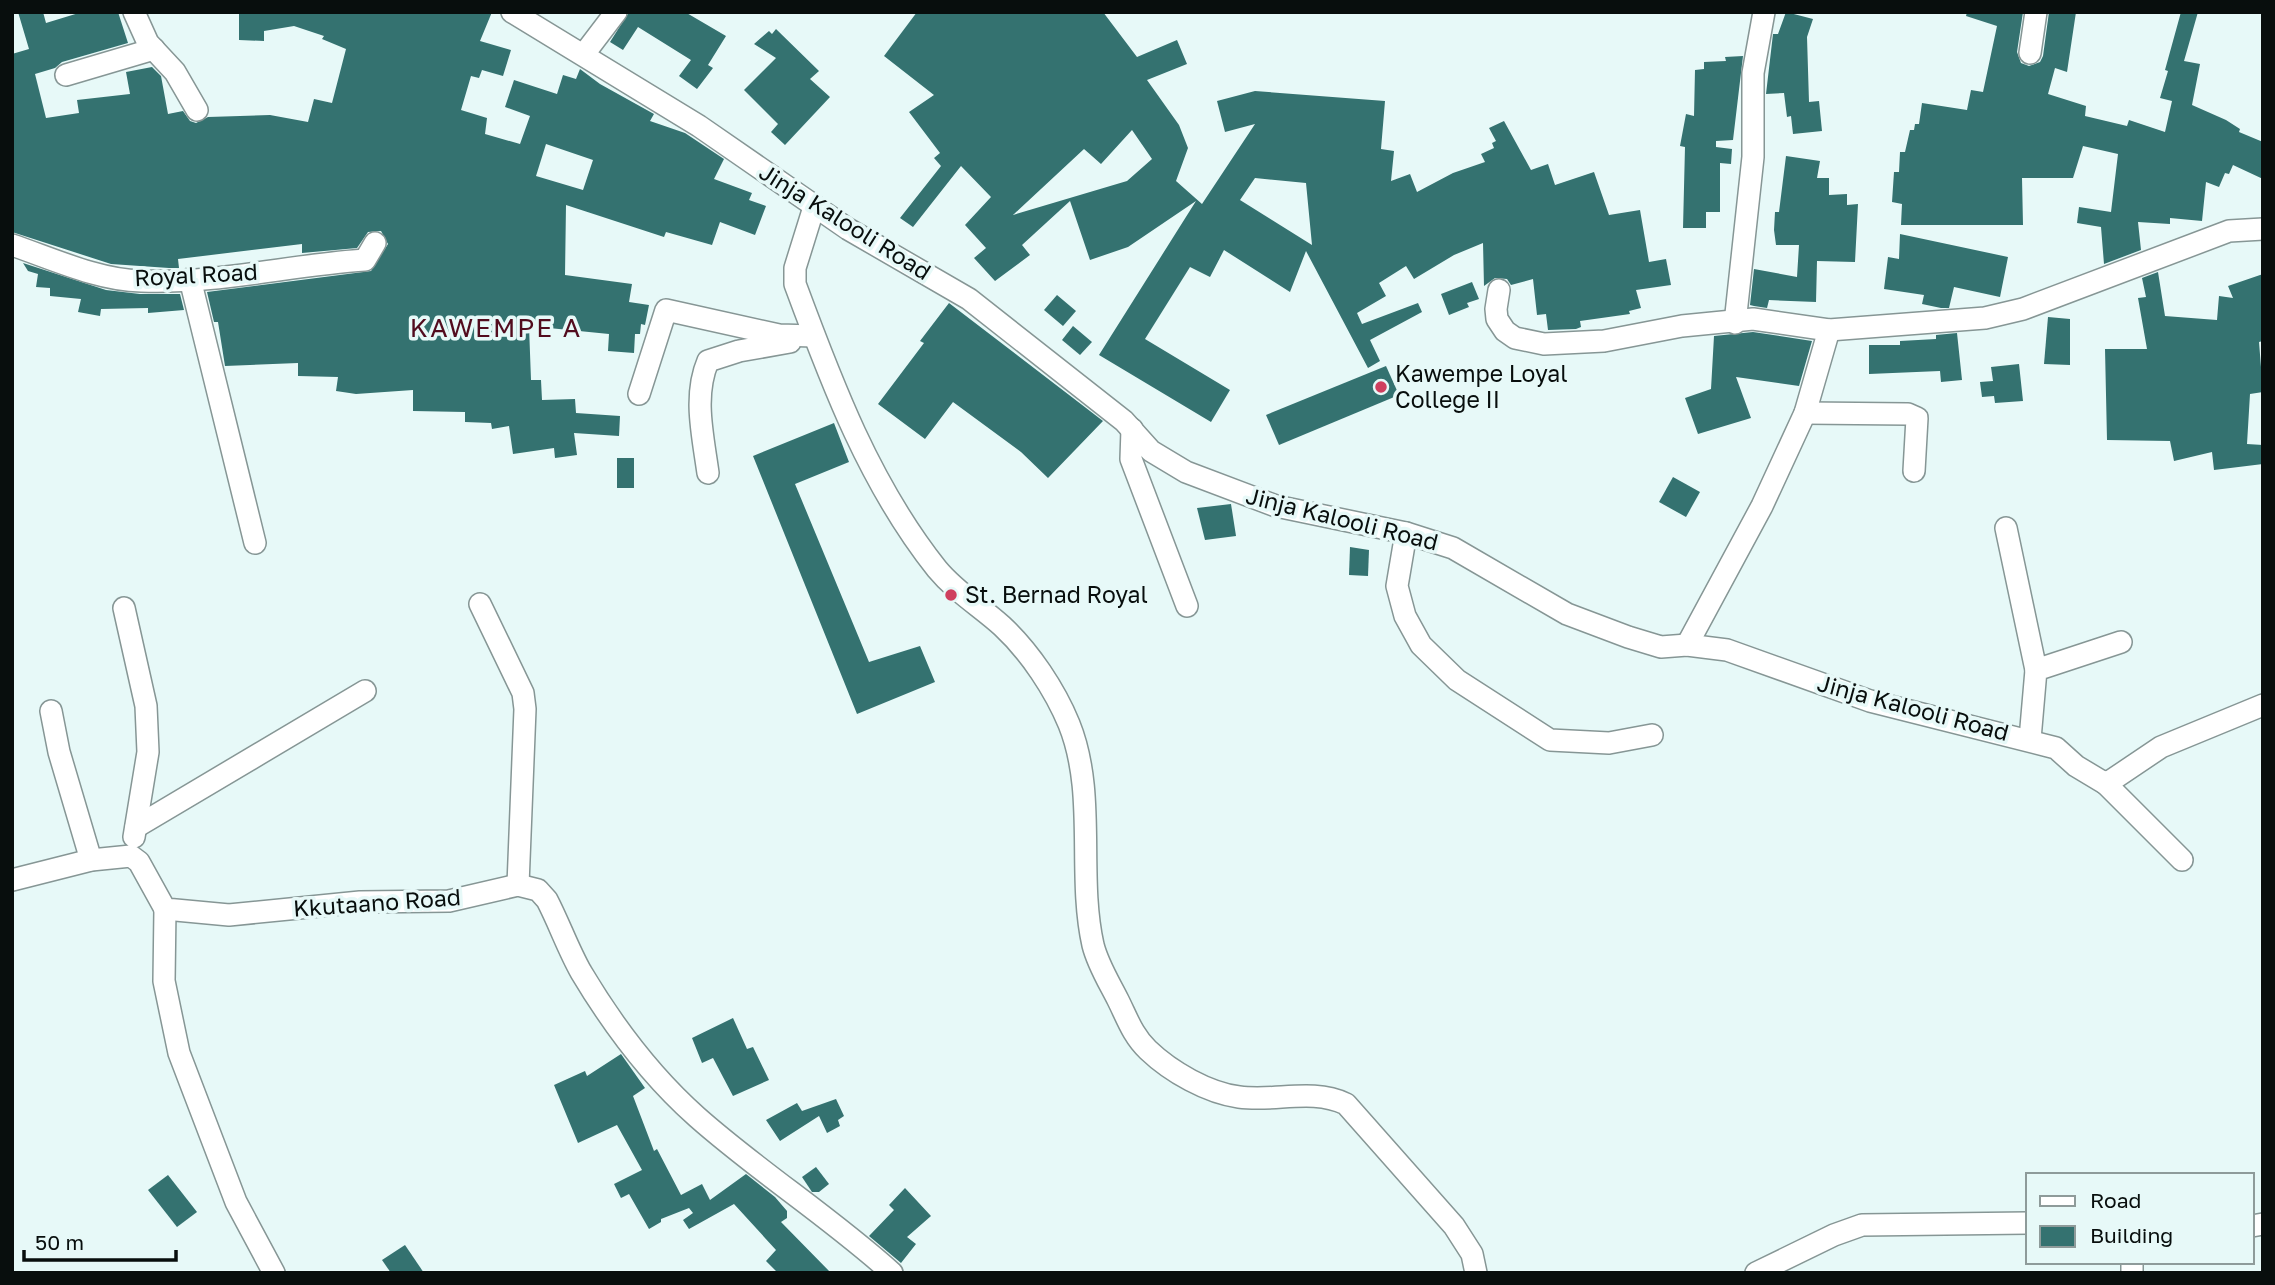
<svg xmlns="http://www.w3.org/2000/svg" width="2275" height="1285" font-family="'Golos Text',sans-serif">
<rect width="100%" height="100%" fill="#e7f9f8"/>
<!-- building -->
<g fill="#347270" fill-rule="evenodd">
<path d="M18,12H43L46,23L82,12H118L128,43L62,62L55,68L35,74L46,118L79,113L77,100L130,94L126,72L152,67L161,76L168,114L183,111L190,121L196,123L208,117L270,115L308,122L314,99L332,103L346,49L322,39L324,36L294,26L264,31V41L239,40V12H492L480,41L511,50L503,76L482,70L479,78L471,76L461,110L487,118L485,134L520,144L530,116L505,107L514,80L557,94L563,75L576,79L580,69L600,84L654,114L650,121L685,133L724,159L714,179L752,193L749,200L766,206L755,235L720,222L712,245L666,232L664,237L566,205L565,275L632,284L629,302L649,305L645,325L641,324L640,334H635L634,353L608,351L609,334L529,326L531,380H541L542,400L575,399L576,413L620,416L619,436L574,433L577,455L555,458L554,448L513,454L509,426L492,429L491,423L465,422V412L413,411V390L356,394L336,391L338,377L298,376V363L225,366L218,322H214L207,292L371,271L388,244L381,231L368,232L357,248L302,253V244L178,259L179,268H169L111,264L12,232V54L29,49ZM546,144L593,160L583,190L536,176Z"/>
<polygon points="629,12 685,12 726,36 708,65 713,68 697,89 679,76 691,60 638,27 623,50 610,42"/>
<path d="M917,12H1103L1137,57L1177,40L1187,64L1147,80L1179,125L1188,148L1176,181L1202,204L1255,124L1225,132L1217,101L1255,91L1385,101L1381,149L1394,151L1391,181L1410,174L1417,192L1453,173L1485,162L1481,154L1494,148L1492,143L1496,141L1489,128L1504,121L1531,170L1548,164L1555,185L1594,172L1609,215L1640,210L1649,262L1666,259L1671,285L1636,290L1641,308L1629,311L1630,314L1580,321L1581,327L1576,329L1548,330L1546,314L1537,315L1533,279L1511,285L1507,279L1495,278L1484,286L1483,243L1454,255L1414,279L1406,266L1379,283L1386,296L1357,313L1362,324L1418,303L1422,312L1370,340L1380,361L1368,368L1306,251L1290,292L1224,250L1210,277L1190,267L1145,339L1230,390L1211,422L1099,355L1196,201L1128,247L1090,260L1070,201L1022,245L1030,255L995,281L974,258L986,248L965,225L991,197L961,166L913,227L900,218L941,166L934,158L940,153L909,112L934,95L884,56ZM1132,130L1152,159L1127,181L1013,215L1084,149L1101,164ZM1255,178L1306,183L1312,245L1240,200Z"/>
<polygon points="1786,12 1813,19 1807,37 1809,102 1819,101 1822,131 1793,134 1791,116 1787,117 1784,93 1766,94 1773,34 1778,34"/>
<polygon points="1967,12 2023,12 2017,52 2021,63 2029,66 2040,62 2043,56 2049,12 2076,12 2067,72 2055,68 2048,94 2086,106 2085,116 2127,126 2129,120 2165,132 2172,101 2160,98 2168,71 2165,70 2181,12 2198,12 2184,61 2200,64 2192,105 2226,120 2240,129 2239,132 2263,142 2263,179 2233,165 2229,174 2225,173 2219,187 2206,182 2202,221 2170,218 2170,224 2138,222 2141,250 2104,264 2101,227 2077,223 2079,207 2111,212 2118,154 2083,146 2073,178 2022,178 2023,225 1901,225 1902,204 1892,202 1894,172 1899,172 1900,152 1905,152 1910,130 1914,130 1915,124 1919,124 1922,103 1967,110 1971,90 1983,92 1997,26 1966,16"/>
<polygon points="776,29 819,71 810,79 830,97 785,145 771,132 778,124 744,90 776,58 754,44 769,31 772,34"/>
<polygon points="1743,56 1733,140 1716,141 1716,147 1732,149 1731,164 1720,163 1720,212 1706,212 1706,228 1683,228 1685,147 1680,146 1686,114 1694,116 1695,70 1704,69 1704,62 1726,61 1725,57"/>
<polygon points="1786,156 1820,161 1817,178 1829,178 1829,195 1847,194 1847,205 1858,204 1855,262 1817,261 1816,302 1769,300 1767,308 1754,306 1750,305 1754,269 1797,277 1799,245 1776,245 1774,230 1775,212 1779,212"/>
<polygon points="1900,234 2008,257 2000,297 1954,287 1949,308 1941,308 1922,304 1924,295 1884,289 1888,257 1899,259"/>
<polygon points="23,263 106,290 140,294 180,294 184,310 148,313 148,308 101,309 100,316 78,312 81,299 50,296 50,288 36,287 38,274 28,271"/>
<polygon points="2158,272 2165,316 2217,320 2219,296 2233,298 2228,286 2263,274 2263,341 2259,342 2263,392 2250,394 2247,444 2263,445 2263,464 2214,470 2212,452 2174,461 2170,441 2107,440 2105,349 2147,349 2138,298 2146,297 2142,278"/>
<polygon points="1472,282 1479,299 1467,303 1469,307 1449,315 1441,294"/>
<polygon points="1057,295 1076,311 1063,326 1044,310"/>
<polygon points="949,303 1103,421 1048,478 1021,452 953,402 925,439 878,404 924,343 920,341"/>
<polygon points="2048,317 2070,319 2070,365 2044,364"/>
<polygon points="1073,326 1092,342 1080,355 1062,340"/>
<polygon points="1753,332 1812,341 1799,386 1736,377 1751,418 1698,434 1685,398 1711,389 1714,336"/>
<polygon points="1957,333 1962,380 1941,382 1940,371 1869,374 1869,345 1900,345 1900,341 1936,339 1936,335"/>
<polygon points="2019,364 2023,401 1995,403 1994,396 1982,397 1980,382 1993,381 1991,367"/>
<polygon points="1386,366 1399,395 1279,445 1266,415"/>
<polygon points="834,423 849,462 795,484 869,662 920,646 935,682 857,714 753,456"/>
<rect x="617" y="458" width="17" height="30"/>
<polygon points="1673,477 1700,492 1686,517 1659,502"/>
<polygon points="1231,504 1236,536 1205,540 1197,508"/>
<polygon points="1350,547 1369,550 1368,576 1349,575"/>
<polygon points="733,1018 747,1049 753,1047 769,1080 733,1096 713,1058 702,1063 692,1038"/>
<polygon points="621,1054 645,1088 633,1096 654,1151 657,1149 681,1195 702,1184 710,1200 746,1174 775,1197 787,1211 787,1218 781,1222 831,1273 778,1273 766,1261 776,1250 734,1204 689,1229 683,1220 693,1213 689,1208 661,1219 661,1222 649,1229 629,1194 621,1198 614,1184 642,1170 617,1125 578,1143 554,1085 585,1071 587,1076"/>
<polygon points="836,1099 844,1116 838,1120 840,1126 827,1133 819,1116 780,1141 766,1120 797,1103 802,1111"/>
<polygon points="816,1167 829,1184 819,1192 812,1192 802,1177"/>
<polygon points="168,1175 197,1212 177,1227 148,1190"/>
<polygon points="905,1188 931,1216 907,1237 916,1244 901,1263 869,1236 894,1210 889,1205"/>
<polygon points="405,1245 424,1273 391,1273 382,1260"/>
</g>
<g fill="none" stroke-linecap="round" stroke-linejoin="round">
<defs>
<g id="minor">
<polyline points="134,12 148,43 175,72 197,110"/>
<polyline points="512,12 699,126 848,229 969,299 1124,421 1151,451 1186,472 1276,506 1406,533 1453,548 1567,614 1628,637 1661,647 1687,645 1727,650 1870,701 2056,748 2076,766 2106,784 2161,747 2263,705"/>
<polyline points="2030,53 2036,12"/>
<polyline points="584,54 616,12"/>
<polyline points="66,75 154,49"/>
<path d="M814,207L795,268V284C832,384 870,485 937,569C956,592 981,607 1002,626C1030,652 1055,690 1069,724C1097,793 1077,874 1093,945C1098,965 1109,982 1118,1000C1127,1018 1133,1036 1148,1050C1171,1072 1208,1093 1239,1097C1276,1102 1312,1088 1346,1104L1454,1226L1472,1254L1476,1273"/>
<path d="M12,245C53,259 98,280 141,281C216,284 290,265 365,260L375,243"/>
<polyline points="190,279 255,543"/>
<polyline points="1499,290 1496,309 1497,319 1505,331 1515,338 1544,344 1604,341 1682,326 1753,319 1829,330 1985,318 2023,309 2229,231 2263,229"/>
<polyline points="1735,323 1753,157 1753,73 1764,12"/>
<polyline points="639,394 666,310 779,335 814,336"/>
<polyline points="1805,413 1908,414 1917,418 1914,471"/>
<polyline points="1132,429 1131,459 1187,606"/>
<path d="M708,473C703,436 693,396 708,361L739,351L790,342"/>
<polyline points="2006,528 2036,670"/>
<polyline points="1406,533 1397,586 1405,616 1421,645 1457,680 1550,740 1609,743 1652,735"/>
<polyline points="480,604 523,693 525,709 518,885"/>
<polyline points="124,608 146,706 148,752 134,837"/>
<polyline points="1687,645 1762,506 1805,413 1829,330"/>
<polyline points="51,711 59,752 91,860"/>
<polyline points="2030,739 2036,670 2121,642"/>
<polyline points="2106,784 2182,860"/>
<polyline points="136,827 365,691"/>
<path d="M12,880L91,860L131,856L139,862L165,909L229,915L360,902L449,901L518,885L538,890L547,900C559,923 568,949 581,972C612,1024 652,1077 697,1117C759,1172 830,1217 892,1273"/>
<polyline points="165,909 164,981 179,1053 236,1202 274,1273"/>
<polyline points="2252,1226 2263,1224"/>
<polyline points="2132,1262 2132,1273"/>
<polyline points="1756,1273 1834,1235 1862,1225 2028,1223"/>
</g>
</defs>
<!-- minor casing -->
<use href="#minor" stroke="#869695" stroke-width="24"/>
<!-- minor -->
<use href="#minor" stroke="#fff" stroke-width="21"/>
</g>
<!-- markers -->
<g fill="#cf3f5e" stroke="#e7f9f8" stroke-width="2.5">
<circle cx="1381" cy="387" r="7"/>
<circle cx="951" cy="595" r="7"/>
</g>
<g text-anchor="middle" stroke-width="7" stroke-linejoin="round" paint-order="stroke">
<!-- street labels -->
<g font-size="23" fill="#080e0d" stroke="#e7f9f8">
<text transform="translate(845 222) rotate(32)" y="8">Jinja Kalooli Road</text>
<text transform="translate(196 275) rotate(-3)" y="8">Royal Road</text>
<text transform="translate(1342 519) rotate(14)" y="8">Jinja Kalooli Road</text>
<text transform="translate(1913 708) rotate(15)" y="8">Jinja Kalooli Road</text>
<text transform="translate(377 903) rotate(-4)" y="8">Kkutaano Road</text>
</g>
<!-- poi labels -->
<g font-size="23" fill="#080e0d" stroke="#e7f9f8" text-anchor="start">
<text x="1395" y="382">Kawempe Loyal<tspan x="1395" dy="26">College II</tspan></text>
<text x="965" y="603">St. Bernad Royal</text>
</g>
<!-- quarter labels -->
<g font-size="26" letter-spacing="2" fill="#520c1e" stroke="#e7f9f8">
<text x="496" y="337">KAWEMPE A</text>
</g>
</g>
<!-- border -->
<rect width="2275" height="1285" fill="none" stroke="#080e0d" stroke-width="28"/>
<!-- legend -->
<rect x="2026" y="1173" width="228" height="91" fill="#e7f9f8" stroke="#8e9b9a" stroke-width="2"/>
<rect x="2040" y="1196" width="35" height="10" fill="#ffffff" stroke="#8e9b9a" stroke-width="2"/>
<text x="2090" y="1208" font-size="21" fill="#080e0d">Road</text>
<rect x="2040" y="1226" width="35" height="21" fill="#347270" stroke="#8e9b9a" stroke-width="2"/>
<text x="2090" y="1243" font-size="21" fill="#080e0d">Building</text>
<!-- scale -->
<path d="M24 1250v10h152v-10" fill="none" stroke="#080e0d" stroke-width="3.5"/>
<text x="35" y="1250" font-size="21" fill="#080e0d" stroke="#e7f9f8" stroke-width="5" paint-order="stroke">50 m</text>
</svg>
